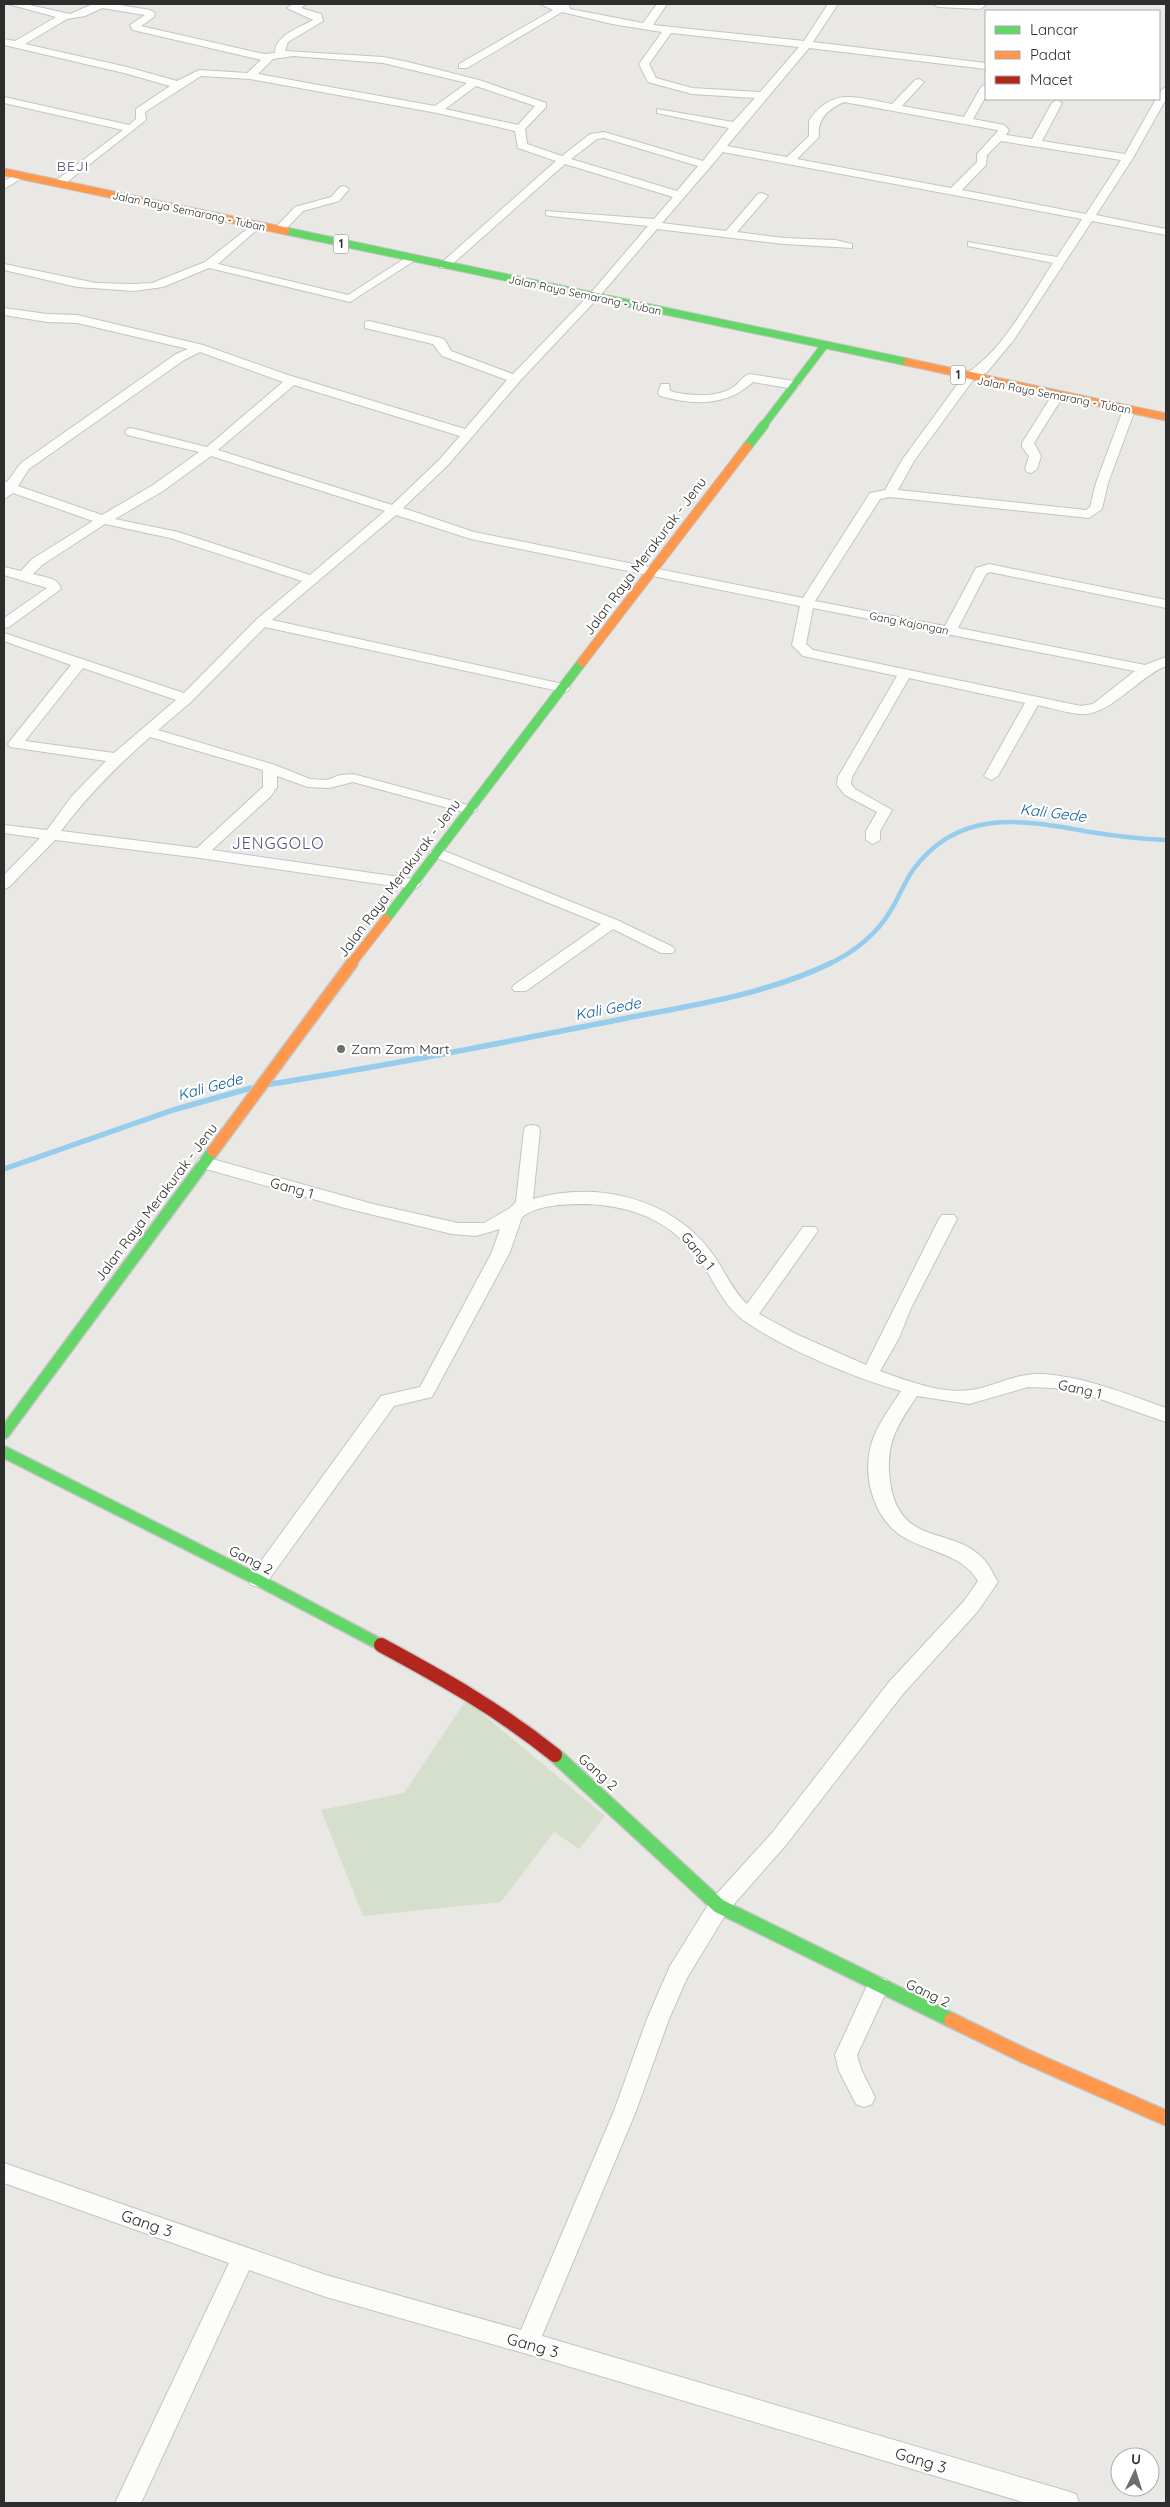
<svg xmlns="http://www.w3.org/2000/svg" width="1170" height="2507" font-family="Quicksand,sans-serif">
<rect width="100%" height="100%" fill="#eae8e4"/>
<!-- cemetery -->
<polygon fill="#d5dfcb" points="466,1700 605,1816 579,1849 554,1832 501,1902 363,1916 321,1810 404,1793"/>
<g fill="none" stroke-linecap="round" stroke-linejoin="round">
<!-- stream-far1 -->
<path stroke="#97cdec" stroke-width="4.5" d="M829,964C854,952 877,934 891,910C899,897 904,883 913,870C959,807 1024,820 1090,832C1115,836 1141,839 1166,840"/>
<!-- stream -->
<g stroke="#97cdec" stroke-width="5.5">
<path d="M265,1085C381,1067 496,1044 612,1021C686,1006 763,996 831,963"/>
<polyline points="4,1169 173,1110 251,1088"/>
</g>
<defs>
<g id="street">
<path d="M8,4H25L70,14L93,4H114L150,10L155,13L154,17L141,26L264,54L275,53C275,35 299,28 313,20L287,8L293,4H306L301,8L321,14L323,21L288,42L285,51L383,57L408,62L479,80L546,103V107L525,129L527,144L562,156L590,134L604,132L703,161L729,128L657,113V109L733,122L755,98L692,94L648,82L639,64L662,32L612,24L562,12L467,68H459V64L553,10L540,4H569L570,9L643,23L657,4H667L653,25L804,41L828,4H838L813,42L986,63V69L809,48L727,146L787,157L809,136V121C832,86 858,98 892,104L915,80L919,79L924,82L902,106L964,117L981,87L986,84V96L973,119L1004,125L1009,130L1006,135L1032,139L1052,103L1057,100L1062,103L1042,141L1125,154L1156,99H1159L1161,90L1166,87V99L1133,158L1096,215L1166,229V235L1092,221L1013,341L987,372L973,380L914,461L898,490L1086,510L1090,507L1096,483L1123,410L1129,406L1133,407L1135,410L1108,483L1102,509L1089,518L890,497L880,499L815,601L945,626L976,568L989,564L1166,600V608L990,572L986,574L958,628L1145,665L1166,657V666C1138,677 1109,717 1080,714C1066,713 1051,708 1038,705L998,776L991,780L984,776L1025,703L909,678L852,777L851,784L855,789L892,810L880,831V840L873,844L866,840V831L877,812L845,795L837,785L838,777L897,676L803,656L792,645L800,606L471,539L396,515L272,620L563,684L570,688L568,691L563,692L265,627L191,702L158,730L275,765L310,779L327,780L340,775L353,774L475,807L477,810L470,814L353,782L329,788L308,787L277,776V787L271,796L212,850L413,879L421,884L418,887L413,889L200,858L55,840L9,887L4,889V875L40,838L4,833V825L47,830L72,796L106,761L10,747L8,744L10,741L71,665L4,641V633L184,693L257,619L302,581L170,538L105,524L42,565L33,574C43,577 58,577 61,589L9,627L4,628V618L47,588L4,575V567L21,571L32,559L93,521L13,493L4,499V481L7,482L21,463L176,354L188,349L77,323L47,322L4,315V308L47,314L77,315L203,345L288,375L465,429L507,380L442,356L433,344L365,328V322L369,321L441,338L445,340L451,351L513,374L589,295L648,226L550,216L546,215V211L654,219L673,197L565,164L448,268H440V264L556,161L518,148L515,131L437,113L250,79L201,76L145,112L146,120L62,186H54V182L123,130L4,103V97L129,125L136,119V109L170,86L124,73L4,45V39L15,41L56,17ZM102,8L145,15L130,25L133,30L261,60L247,73L199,70L177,81L127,67L25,44L67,19L85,16ZM671,33L681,34L799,47L760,92L692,88L656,78L649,64ZM293,56L383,63L467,83L435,106L258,74L273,59ZM476,86L535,106L518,125L445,109ZM844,102L997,130L998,131L977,154V162L951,188L797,159L819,137C817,119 828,109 844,102ZM604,138L698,166L677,191L571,159L597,139ZM1001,141L1121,160L1086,214L962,190L986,165L987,155ZM723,152L1082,219L1057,257L968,242V246L1053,263C1029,299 1002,353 965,374L902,460L885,490L870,493L803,598L474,532L403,508L448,465L519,382L597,299L657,229L784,244L852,248V244L835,240L784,238L737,232L768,196L762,193L758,194L726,231L662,223ZM200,352L283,382L207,447L131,428L127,429L125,432L127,435L199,452L153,485L102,515L18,486L29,469L184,360ZM294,385L460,436L440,459L392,505L218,450ZM211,456L385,511L310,575L178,532L115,519L163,491ZM813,608L1135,671L1093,704L1081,706L813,650L806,644ZM83,668L176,700L114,753L25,741ZM150,737L263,770V787L197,848L61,831C87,796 117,766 150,737Z"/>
<polygon points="933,4 983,4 985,6 980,9 938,7"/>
<polygon points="20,172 24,173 24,177 4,189 4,181"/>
<polygon points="344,186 349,189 339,201 303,211 283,232 279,233 273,230 295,207 331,197 340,187"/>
<polygon points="256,222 260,223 260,227 218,264 348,295 407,257 411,256 417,259 350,302 209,268 163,287 134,291 77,287 4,270 4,264 96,283 134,284 152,283 205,262"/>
<path d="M750,374L794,381L800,385L794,389L753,382C726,407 693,405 660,396L658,393L661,384H669L670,391C687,396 716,398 732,388C739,384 742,376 750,374Z"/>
<polygon points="1058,391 1064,395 1034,443 1041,456 1037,469 1031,473 1027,472 1025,469 1029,456 1022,447 1022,443 1054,392"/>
<polygon points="437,848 617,920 673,947 675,950 673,953 661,953 613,929 526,991 514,991 512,988 514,985 601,924 432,856 429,853"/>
<path d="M532,1125L538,1126L540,1130L533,1199C595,1181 667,1197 708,1248C723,1266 730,1288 747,1304L803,1227H815L818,1231L815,1235L759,1314L796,1334L866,1365L939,1219L942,1215H954L957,1219L911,1308L899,1338L880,1371C910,1382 949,1397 981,1388C1001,1383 1019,1373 1041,1374C1084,1376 1126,1394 1166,1408V1422L1097,1398L1054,1388L1028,1387L969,1404L917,1396C897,1426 885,1443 890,1481C899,1550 956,1524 986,1562C991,1568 994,1576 998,1582L978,1611L903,1694L786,1845L727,1912L687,1978L669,2019L636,2111L542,2336L1067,2491L1076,2494L1079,2503H1026L527,2354L326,2297L249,2270L141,2503H115L229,2263L4,2183V2163L326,2275L521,2330L614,2111L647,2019L670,1966L711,1900L772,1833L889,1682L964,1601L978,1581C963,1555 932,1553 907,1539C875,1523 862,1479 871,1445C877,1425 890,1408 901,1391C855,1378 785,1349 746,1322C725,1307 718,1289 705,1268C676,1224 640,1207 588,1204C566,1204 540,1204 522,1217L510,1252L432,1397L394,1406L265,1585L258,1587L251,1585L248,1580L251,1575L381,1396L420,1387L492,1252L500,1229L476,1236L452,1234L345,1208L199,1167L197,1163L199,1159L205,1157L373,1204L458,1223H484L510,1208L516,1202L524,1130L526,1126Z"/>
<polygon points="878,1977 886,1979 889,1986 857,2055 861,2069 875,2097 872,2104 864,2107 856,2104 839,2071 835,2055 870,1979"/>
</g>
<g id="fast-far3">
<polyline points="286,231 907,362"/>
<polyline points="763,426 824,346"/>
</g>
<g id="fast-far2">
<polyline points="747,447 764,425"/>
<polyline points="386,919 582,662"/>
</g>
<g id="fast-far1">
<polyline points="4,1433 213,1151"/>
<polyline points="4,1452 258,1580 381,1645"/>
</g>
<polyline id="fast" points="555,1755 719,1906 951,2020"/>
<g id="slow-far3">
<polyline points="4,172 286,231"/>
<polyline points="907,362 1166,417"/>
</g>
<g id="slow-far2">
<polyline points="582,662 747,447"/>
<polyline points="351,964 386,919"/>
</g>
<polyline id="slow-far1" points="213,1151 352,963"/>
<polyline id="slow" points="951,2020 1025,2056 1166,2118"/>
<path id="jam" d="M381,1645C444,1679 499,1710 555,1755"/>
</defs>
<!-- street casing -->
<use href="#street" stroke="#c4c4c4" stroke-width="2"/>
<!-- fast-far3 casing -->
<use href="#fast-far3" stroke="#c4c4c4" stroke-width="9"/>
<!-- fast-far2 casing -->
<use href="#fast-far2" stroke="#c4c4c4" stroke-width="11"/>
<!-- fast-far1 casing -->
<use href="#fast-far1" stroke="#c4c4c4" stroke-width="14"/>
<!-- fast casing -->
<use href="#fast" stroke="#c4c4c4" stroke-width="17"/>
<!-- slow-far3 casing -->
<use href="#slow-far3" stroke="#c4c4c4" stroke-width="9"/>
<!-- slow-far2 casing -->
<use href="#slow-far2" stroke="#c4c4c4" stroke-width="11"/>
<!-- slow-far1 casing -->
<use href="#slow-far1" stroke="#c4c4c4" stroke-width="14"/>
<!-- slow casing -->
<use href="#slow" stroke="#c4c4c4" stroke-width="17"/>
<!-- jam casing -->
<use href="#jam" stroke="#c4c4c4" stroke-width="17"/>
<!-- street -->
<use href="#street" fill="#fcfcfb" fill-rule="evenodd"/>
<!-- fast-far3 -->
<use href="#fast-far3" stroke="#63d668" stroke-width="7"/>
<!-- fast-far2 -->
<use href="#fast-far2" stroke="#63d668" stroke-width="9"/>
<!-- fast-far1 -->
<use href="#fast-far1" stroke="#63d668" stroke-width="11"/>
<!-- fast -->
<use href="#fast" stroke="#63d668" stroke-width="14"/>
<!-- slow-far3 -->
<use href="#slow-far3" stroke="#ff974d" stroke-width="7"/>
<!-- slow-far2 -->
<use href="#slow-far2" stroke="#ff974d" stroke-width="9"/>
<!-- slow-far1 -->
<use href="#slow-far1" stroke="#ff974d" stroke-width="11"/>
<!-- slow -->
<use href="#slow" stroke="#ff974d" stroke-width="14"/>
<!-- jam -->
<use href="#jam" stroke="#b3261e" stroke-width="14"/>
</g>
<!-- markers -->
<circle fill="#6f6e6d" stroke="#fff" stroke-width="2" cx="341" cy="1049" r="5"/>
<g text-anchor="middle" stroke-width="4.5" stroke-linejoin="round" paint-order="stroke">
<!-- far-street labels -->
<g font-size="11" fill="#2d2d2d" stroke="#fff">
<text transform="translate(189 211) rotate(12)" y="4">Jalan Raya Semarang - Tuban</text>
<text transform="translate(585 295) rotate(12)" y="4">Jalan Raya Semarang - Tuban</text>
<text transform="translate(1054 395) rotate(11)" y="4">Jalan Raya Semarang - Tuban</text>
<text transform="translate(909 623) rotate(11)" y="4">Gang Kajongan</text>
</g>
<!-- shield labels -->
<g fill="#fff" stroke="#6c6c6c" stroke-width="1">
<rect x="333.5" y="234.5" width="15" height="19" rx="4"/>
<rect x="950.5" y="365.5" width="15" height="19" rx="4"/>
</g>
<g font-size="12" font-weight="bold" fill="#2d2d2d">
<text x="341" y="248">1</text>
<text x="958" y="379">1</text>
</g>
<!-- far-quarter labels -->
<g font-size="14" letter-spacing="1" fill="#4d517e" stroke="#fff">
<text x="73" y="171">BEJI</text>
</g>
<!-- street labels -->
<g font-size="14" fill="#2d2d2d" stroke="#fff">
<text transform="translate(645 556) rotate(-53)" y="5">Jalan Raya Merakurak - Jenu</text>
<text transform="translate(399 878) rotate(-53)" y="5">Jalan Raya Merakurak - Jenu</text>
<text transform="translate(292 1188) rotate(16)" y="5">Gang 1</text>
<text transform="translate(156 1202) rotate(-53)" y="5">Jalan Raya Merakurak - Jenu</text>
<text transform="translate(698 1251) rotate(51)" y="5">Gang 1</text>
<text transform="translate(1080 1389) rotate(13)" y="5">Gang 1</text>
<text transform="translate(251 1560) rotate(27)" y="5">Gang 2</text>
<text transform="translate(598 1772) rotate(42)" y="5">Gang 2</text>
<text transform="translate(928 1993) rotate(26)" y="5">Gang 2</text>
</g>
<!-- poi labels -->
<g font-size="14" fill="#2d2d2d" stroke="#fff" text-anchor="start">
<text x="351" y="1054">Zam Zam Mart</text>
</g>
<!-- water labels -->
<g font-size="15" font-style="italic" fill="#0e60a0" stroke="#fff">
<text transform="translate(1053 813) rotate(7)" y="5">Kali Gede</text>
<text transform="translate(608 1009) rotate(-11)" y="5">Kali Gede</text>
<text transform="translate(210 1087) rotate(-15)" y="5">Kali Gede</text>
</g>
<!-- quarter labels -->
<g font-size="16" letter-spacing="1" fill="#4d517e" stroke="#fff">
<text x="278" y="849">JENGGOLO</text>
</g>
<!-- near-street labels -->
<g font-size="16" fill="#2d2d2d" stroke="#fff">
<text transform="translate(147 2223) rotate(19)" y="6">Gang 3</text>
<text transform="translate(533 2345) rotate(16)" y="6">Gang 3</text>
<text transform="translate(921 2460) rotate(17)" y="6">Gang 3</text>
</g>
</g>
<!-- border -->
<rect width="1170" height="2507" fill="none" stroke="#2d2d2d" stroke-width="10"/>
<!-- legend -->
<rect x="985" y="10" width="175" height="90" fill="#ffffff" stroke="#ababab"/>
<rect x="995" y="26" width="25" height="8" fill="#63d668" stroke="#ababab"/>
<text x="1030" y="35" font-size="15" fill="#2d2d2d">Lancar</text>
<rect x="995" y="51" width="25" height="8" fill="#ff974d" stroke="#ababab"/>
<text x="1030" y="60" font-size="15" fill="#2d2d2d">Padat</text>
<rect x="995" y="76" width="25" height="8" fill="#b3261e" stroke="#ababab"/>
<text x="1030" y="85" font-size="15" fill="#2d2d2d">Macet</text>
<!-- north arrow -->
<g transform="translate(1135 2472) rotate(4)"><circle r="24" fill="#ffffff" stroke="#ababab"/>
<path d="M0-4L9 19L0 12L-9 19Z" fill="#6f6e6d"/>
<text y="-8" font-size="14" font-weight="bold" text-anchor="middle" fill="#2d2d2d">U</text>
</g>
</svg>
